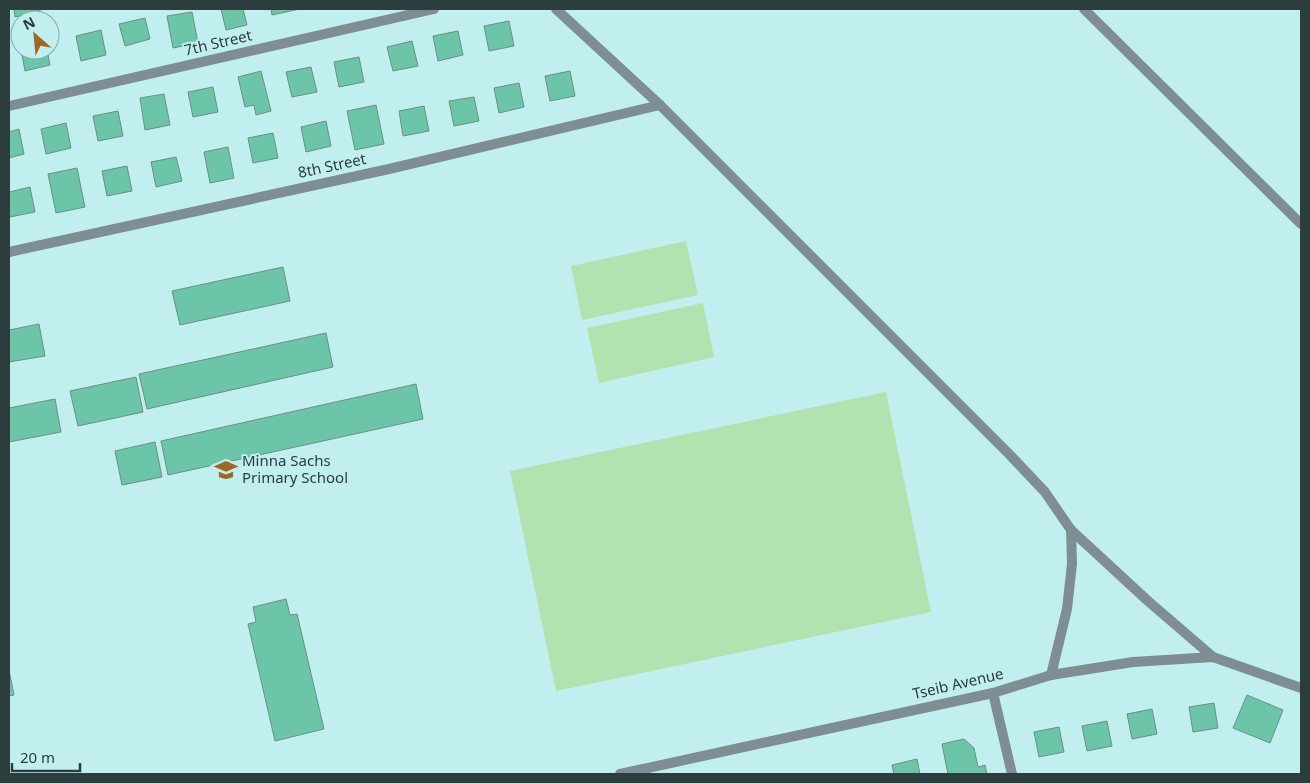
<svg xmlns="http://www.w3.org/2000/svg" width="1310" height="783" font-family="'Noto Sans',sans-serif">
<rect width="100%" height="100%" fill="#c1efef"/>
<!-- garden -->
<g fill="#b0e3b0">
<polygon points="686,241 698,295 582,320 571,266"/>
<polygon points="703,303 714,357 599,383 587,328"/>
<polygon points="886,392 931,612 556,691 510,471"/>
</g>
<!-- building -->
<g fill="#6dc5a9" stroke="#6a9083">
<polygon points="14,9 40,9 40,12 15,17"/>
<polygon points="221,9 243,9 247,25 226,30"/>
<polygon points="271,9 300,9 272,15"/>
<polygon points="192,12 198,43 173,48 167,16"/>
<polygon points="145,18 150,39 125,46 119,24"/>
<polygon points="509,21 514,46 489,51 484,26"/>
<polygon points="101,30 106,55 81,61 76,36"/>
<polygon points="458,31 463,55 438,61 433,36"/>
<polygon points="412,41 418,66 393,71 387,47"/>
<polygon points="21,50 47,50 50,65 25,71"/>
<polygon points="359,57 364,82 339,87 334,62"/>
<polygon points="311,67 317,92 292,97 286,72"/>
<polygon points="261,71 271,111 256,115 254,105 245,107 238,77"/>
<polygon points="570,71 575,96 550,101 545,76"/>
<polygon points="519,83 524,107 499,113 494,88"/>
<polygon points="213,87 218,112 193,117 188,92"/>
<polygon points="164,94 170,125 145,130 140,98"/>
<polygon points="474,97 479,121 454,126 449,101"/>
<polygon points="376,105 384,144 355,150 347,111"/>
<polygon points="424,106 429,131 403,136 399,111"/>
<polygon points="118,111 123,136 98,141 93,116"/>
<polygon points="326,121 331,146 306,152 301,127"/>
<polygon points="66,123 71,148 46,154 41,129"/>
<polygon points="19,129 24,154 9,158 9,132"/>
<polygon points="273,133 278,158 253,163 248,138"/>
<polygon points="228,147 234,178 210,183 204,152"/>
<polygon points="176,157 182,181 156,187 151,162"/>
<polygon points="127,166 132,191 107,196 102,171"/>
<polygon points="77,168 85,207 56,213 48,174"/>
<polygon points="30,187 35,212 10,217 9,211 9,192"/>
<polygon points="283,267 290,301 180,325 172,291"/>
<polygon points="39,324 45,356 9,362 9,330"/>
<polygon points="326,333 333,367 147,409 139,374"/>
<polygon points="136,377 143,412 78,426 70,391"/>
<polygon points="416,384 423,419 168,475 161,441"/>
<polygon points="55,399 61,432 9,442 9,408"/>
<polygon points="155,442 162,477 122,485 115,451"/>
<polygon points="286,599 290,615 297,614 324,729 275,741 248,624 256,622 253,607"/>
<polygon points="9,670 14,695 9,696"/>
<polygon points="1247,695 1283,710 1270,743 1233,728"/>
<polygon points="1214,703 1218,728 1193,732 1189,707"/>
<polygon points="1152,709 1157,734 1132,739 1127,714"/>
<polygon points="1107,721 1112,746 1087,751 1082,726"/>
<polygon points="1059,727 1064,752 1039,757 1034,732"/>
<polygon points="964,739 974,748 978,767 985,765 987,774 948,774 942,744"/>
<polygon points="917,759 920,774 894,774 892,765"/>
</g>
<g fill="none" stroke-linecap="round" stroke-linejoin="round">
<!-- street -->
<g stroke="#7e8e94" stroke-width="10">
<polyline points="556,9 660,105 1009,454 1045,492 1071,530 1148,601 1213,657"/>
<polyline points="1084,9 1301,224"/>
<polyline points="9,106 434,9"/>
<polyline points="9,252 389,169 660,105"/>
<polyline points="1051,675 1067,609 1072,564 1071,530"/>
<polyline points="993,693 1012,774"/>
<polyline points="620,774 993,693 1051,675 1133,662 1213,657 1301,688"/>
</g>
</g>
<!-- icons -->
<defs>
<symbol id="school-bare" viewBox="-9 -9 18 18"><path d="M0-5L7-2L0 1L-7-2ZM-4 1L0 2.5L4 1V4Q0 6-4 4Z" fill="#9f6624" stroke="#c1efef" stroke-width="2.5" paint-order="stroke"/></symbol>
</defs>
<g fill-rule="evenodd">
<use href="#school-bare" x="210" y="454" width="32" height="32"/>
</g>
<g text-anchor="middle" stroke-width="4" stroke-linejoin="round" paint-order="stroke">
<!-- street labels -->
<g font-size="15" fill="#2b3d3d" stroke="#c1efef">
<text transform="translate(218 43) rotate(-13)" y="5">7th Street</text>
<text transform="translate(332 166) rotate(-12)" y="5">8th Street</text>
<text transform="translate(958 684) rotate(-13)" y="5">Tseib Avenue</text>
</g>
<!-- poi labels -->
<g font-size="15" fill="#2b3d3d" stroke="#c1efef" text-anchor="start">
<text x="242" y="466">Minna Sachs<tspan x="242" dy="17">Primary School</tspan></text>
</g>
</g>
<!-- border -->
<rect width="1310" height="783" fill="none" stroke="#2b3d3d" stroke-width="20"/>
<!-- north arrow -->
<g transform="translate(35 35) rotate(333)"><circle r="24" fill="#c1efef" stroke="#85a8a8"/>
<path d="M0-4L9 19L0 12L-9 19Z" fill="#9f6624"/>
<text y="-8" font-size="14" font-weight="bold" text-anchor="middle" fill="#2b3d3d">N</text>
</g>
<!-- scale -->
<path d="M12 763v8h68v-8" fill="none" stroke="#2b3d3d" stroke-width="2.5"/>
<text x="20" y="763" font-size="15" fill="#2b3d3d" stroke="#c1efef" stroke-width="4" paint-order="stroke">20 m</text>
</svg>
